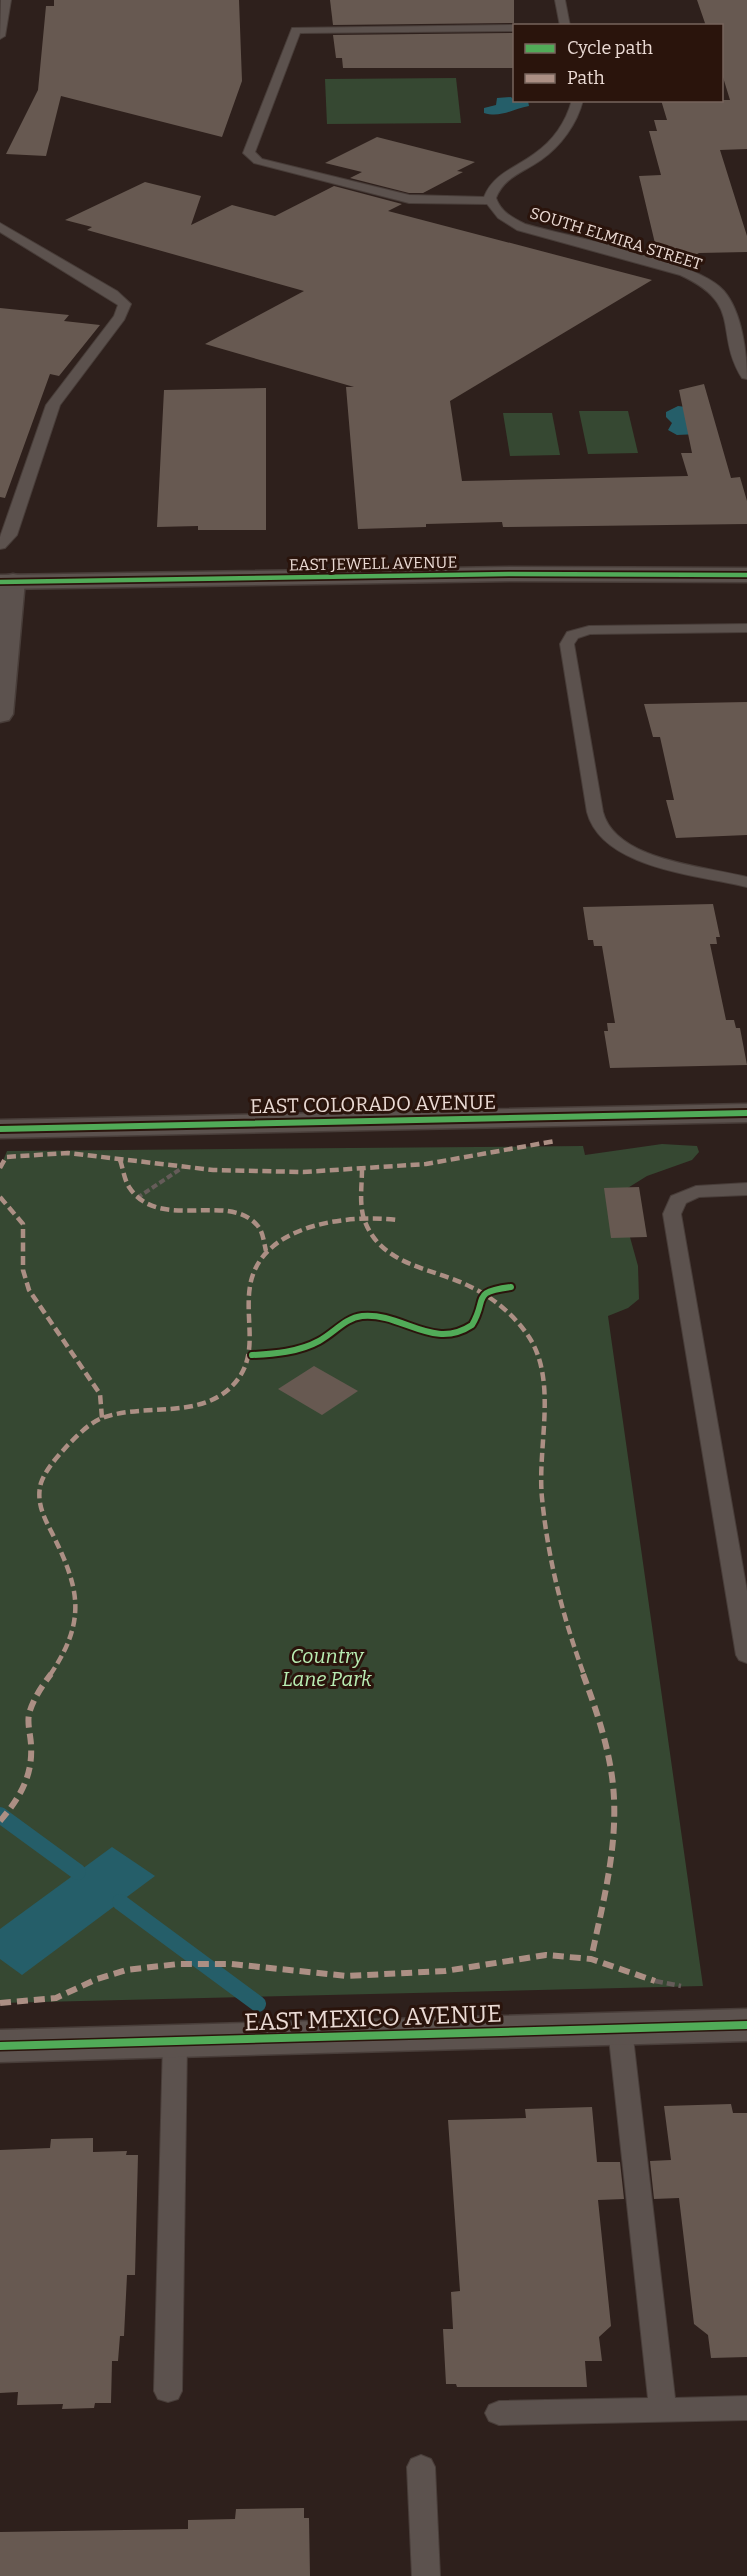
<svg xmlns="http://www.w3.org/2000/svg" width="747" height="2576" font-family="Bitter,serif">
<rect width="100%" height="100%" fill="#2e201c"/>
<!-- green -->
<g fill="#364832">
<polygon points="456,78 461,123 327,124 325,79"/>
<polygon points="579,411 628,411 638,453 588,454"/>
<polygon points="503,413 552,413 560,455 510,456"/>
<polygon points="662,1144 697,1146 699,1152 692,1160 647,1176 618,1194 638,1266 639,1299 628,1308 608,1316 703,1986 0,2003 0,1168 7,1151 583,1146 585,1155"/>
</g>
<!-- water -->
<g fill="#255e69">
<path d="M511,97L514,100L528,101L529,106C513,109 501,118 484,113V108L496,105L497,98Z"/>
<polygon points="678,406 694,408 698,434 677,435 668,430 672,423 666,417 666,412"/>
<polygon points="112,1847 155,1876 22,1975 0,1959 0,1929"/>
</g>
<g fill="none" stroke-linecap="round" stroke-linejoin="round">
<!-- stream -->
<g stroke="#255e69" stroke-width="16">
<polyline points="0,1815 78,1872"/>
<polyline points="120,1902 258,2004"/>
</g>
</g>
<!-- building -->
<g fill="#675951">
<polygon points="54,0 239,0 242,81 222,137 61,96 46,156 6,154 38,90 46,6 54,6"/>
<polygon points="330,0 514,0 514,23 333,25"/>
<polygon points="697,0 747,0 747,149 720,150 747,236 747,252 699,253 680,264 658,256 639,176 661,175 649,131 657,131 654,120 667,120 661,100 730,100 722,74 722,26 706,26"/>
<polygon points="514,33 514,68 343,68 342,58 336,58 333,35"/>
<polygon points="377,137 475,162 457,171 463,172 423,193 409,193 350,178 362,172 325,163"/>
<polygon points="145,182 201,196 191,225 232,205 275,216 334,186 402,204 388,211 652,280 450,401 462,481 688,476 681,453 692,453 679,390 704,384 731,478 740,477 747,501 747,524 503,527 502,522 426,524 426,527 358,529 346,387 354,387 205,344 304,291 87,230 92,227 65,220"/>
<polygon points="0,308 69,315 64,321 100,325 59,376 50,374 5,498 0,497"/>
<polygon points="266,388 266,530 198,530 198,526 157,527 164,390"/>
<polygon points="747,702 747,835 676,838 666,800 674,800 660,737 653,737 644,704"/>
<polygon points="713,904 720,937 716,937 717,944 710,944 726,1020 734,1020 736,1028 740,1028 747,1065 610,1068 604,1031 608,1031 607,1023 615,1023 602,946 594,946 593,940 588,940 583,907"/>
<polygon points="639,1187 647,1237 611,1238 604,1188"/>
<polygon points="314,1366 358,1391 322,1415 278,1389"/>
<polygon points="731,2104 733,2113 747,2113 747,2357 711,2358 708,2335 694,2324 679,2198 654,2199 650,2161 671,2160 664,2106"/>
<polygon points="592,2107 597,2162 620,2162 624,2199 598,2200 611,2326 599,2337 602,2361 585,2361 587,2387 457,2387 456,2384 446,2384 443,2329 453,2329 451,2292 460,2291 448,2120 526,2118 525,2109"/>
<polygon points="93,2138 93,2152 127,2151 126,2155 138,2155 135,2275 127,2275 124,2336 120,2336 118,2361 112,2361 111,2403 95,2403 94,2408 62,2409 63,2404 17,2405 18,2392 0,2393 0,2150 50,2148 51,2139"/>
<polygon points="304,2508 304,2518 309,2518 310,2576 0,2576 0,2532 188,2529 188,2520 235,2519 236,2509"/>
</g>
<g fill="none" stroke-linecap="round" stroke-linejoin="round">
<defs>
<g id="service">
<polygon points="1,0 11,0 5,36 0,39"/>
<polygon points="555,0 565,0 570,26 560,26"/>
<path d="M514,25L517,26L514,31L300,33L255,152L262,159L409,195L484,197C493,174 515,168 534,154C553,141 566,122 572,100H583C577,124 561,146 541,160C524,172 504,177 496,198C501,212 513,218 525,224C569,237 698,260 724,291C742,312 747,353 747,379L742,378C713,331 745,305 680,275L517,230L498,218L487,204L409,203L254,163L243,153L292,28Z"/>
<polygon points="0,223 117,291 131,304 124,320 60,405 17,535 5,548 0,549 0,537 46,405 114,316 118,305 0,232"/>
<path d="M747,624V632L590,634L578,638L574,644L603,812C616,861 705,866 747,877V887C699,875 602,869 587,812L560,644L567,632L589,626Z"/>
<polygon points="747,1183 747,1195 699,1197 686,1203 681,1214 747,1591 747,1663 739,1660 736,1655 663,1214 671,1196 696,1186"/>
<polygon points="620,2020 629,2022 632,2029 675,2398 747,2396 747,2420 499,2425 489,2421 485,2413 489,2405 499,2401 648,2398 608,2029 611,2022"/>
<polygon points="175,2033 184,2035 187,2042 182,2391 178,2399 168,2402 158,2399 154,2391 163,2042 166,2035"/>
<polygon points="421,2455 431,2459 435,2467 440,2576 412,2576 407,2467 411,2459"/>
</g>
<g id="minor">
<polygon points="13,574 22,576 25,581 13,714 9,720 0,722 0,588 4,576"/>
<polygon points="747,1104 747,1122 0,1138 0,1120"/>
</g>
<g id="tertiary">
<polygon points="509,567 747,568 747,582 509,581 0,589 0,575"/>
<polygon points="747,2009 747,2041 0,2062 0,2030"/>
</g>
</defs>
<!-- service casing -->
<use href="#service" stroke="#483d39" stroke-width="2"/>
<!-- minor casing -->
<use href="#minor" stroke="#483d39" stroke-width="3"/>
<!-- tertiary casing -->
<use href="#tertiary" stroke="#483d39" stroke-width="3"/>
<!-- path-far1 -->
<polyline stroke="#655c59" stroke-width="4" stroke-dasharray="6 3" stroke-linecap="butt" points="137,1198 182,1168"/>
<!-- path -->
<polyline stroke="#655c59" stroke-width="4.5" stroke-dasharray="8 4" stroke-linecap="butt" points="655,1981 681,1986"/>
<!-- service -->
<use href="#service" fill="#5c524e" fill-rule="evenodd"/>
<!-- minor -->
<use href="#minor" fill="#5c524e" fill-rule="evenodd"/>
<!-- tertiary -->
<use href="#tertiary" fill="#5c524e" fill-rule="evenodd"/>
<!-- quiet-far1 -->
<g stroke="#ac8f84" stroke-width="4.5" stroke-dasharray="9 4.5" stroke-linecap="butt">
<path d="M120,1160C123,1168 124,1179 129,1187C159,1233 227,1191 257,1225C263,1231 264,1243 266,1251"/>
<polyline points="0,1168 6,1157 68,1153 213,1170 303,1172 426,1164 555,1141"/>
<path d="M362,1169C362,1185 359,1203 364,1219C381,1267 432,1267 471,1287C494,1298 515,1316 529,1337C558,1382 537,1446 542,1498C548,1560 563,1617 584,1675"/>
<polyline points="0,1197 23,1224 23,1270 29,1290 100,1394 102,1418"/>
<path d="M50,1675C88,1619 79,1587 51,1531C43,1516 36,1500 41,1483C46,1469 57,1457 67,1446C77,1436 89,1423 102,1418C142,1403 195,1419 229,1389C262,1359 244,1323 250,1286C260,1224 348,1214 398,1220"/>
</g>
<!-- quiet -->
<g stroke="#ac8f84" stroke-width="6" stroke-dasharray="11 6" stroke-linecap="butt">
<path d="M583,1674C596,1709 609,1747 613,1785C619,1844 603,1902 591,1959"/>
<path d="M0,1821C19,1799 33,1776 31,1746C31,1736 27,1725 29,1714C33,1699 42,1686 51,1674"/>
<polyline points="0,2003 56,1998 97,1979 126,1970 178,1964 231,1964 347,1976 445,1971 546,1955 591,1959 655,1981"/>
</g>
<defs>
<polyline id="cycleway-far2" points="0,582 509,574 747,575"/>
<g id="cycleway-far1">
<polyline points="0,1129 747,1113"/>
<path d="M252,1355C274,1354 299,1352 319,1341C334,1333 345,1318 362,1316C402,1312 433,1351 472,1325C488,1299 470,1292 511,1287"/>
</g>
<polyline id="cycleway" points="0,2046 747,2025"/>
</defs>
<!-- cycleway-far2 casing -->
<use href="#cycleway-far2" stroke="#2a140c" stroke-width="8"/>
<!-- cycleway-far1 casing -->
<use href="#cycleway-far1" stroke="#2a140c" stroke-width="10"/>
<!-- cycleway casing -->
<use href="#cycleway" stroke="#2a140c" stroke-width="11"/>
<!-- cycleway-far2 -->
<use href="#cycleway-far2" stroke="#51ab58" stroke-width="4.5"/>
<!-- cycleway-far1 -->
<use href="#cycleway-far1" stroke="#51ab58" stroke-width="6"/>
<!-- cycleway -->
<use href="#cycleway" stroke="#51ab58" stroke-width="8"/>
</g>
<g text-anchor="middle" stroke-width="6" stroke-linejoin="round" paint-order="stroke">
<!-- far-street labels -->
<g font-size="16" fill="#ebdbd5" stroke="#2a140c">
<text transform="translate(616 238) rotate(17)" y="6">SOUTH ELMIRA STREET</text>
<text transform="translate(373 563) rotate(-1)" y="6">EAST JEWELL AVENUE</text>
</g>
<!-- street labels -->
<g font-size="20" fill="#ebdbd5" stroke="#2a140c">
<text transform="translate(373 1104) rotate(-1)" y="7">EAST COLORADO AVENUE</text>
</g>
<!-- park labels -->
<g font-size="20" font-style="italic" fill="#b9eeb3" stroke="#2a140c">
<text x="327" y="1663">Country<tspan x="327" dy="23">Lane Park</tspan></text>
</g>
<!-- near-street labels -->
<g font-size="24" fill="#ebdbd5" stroke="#2a140c">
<text transform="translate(373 2018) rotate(-2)" y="8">EAST MEXICO AVENUE</text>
</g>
</g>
<!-- legend -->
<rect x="513" y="24" width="210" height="78" fill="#2a140c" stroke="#77645c" stroke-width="1.5"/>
<rect x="525" y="44" width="30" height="9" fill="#51ab58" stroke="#77645c" stroke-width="1.5"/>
<text x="567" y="54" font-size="18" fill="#ebdbd5">Cycle path</text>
<rect x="525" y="74" width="30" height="9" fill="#ac8f84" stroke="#77645c" stroke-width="1.5"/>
<text x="567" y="84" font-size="18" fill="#ebdbd5">Path</text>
</svg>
